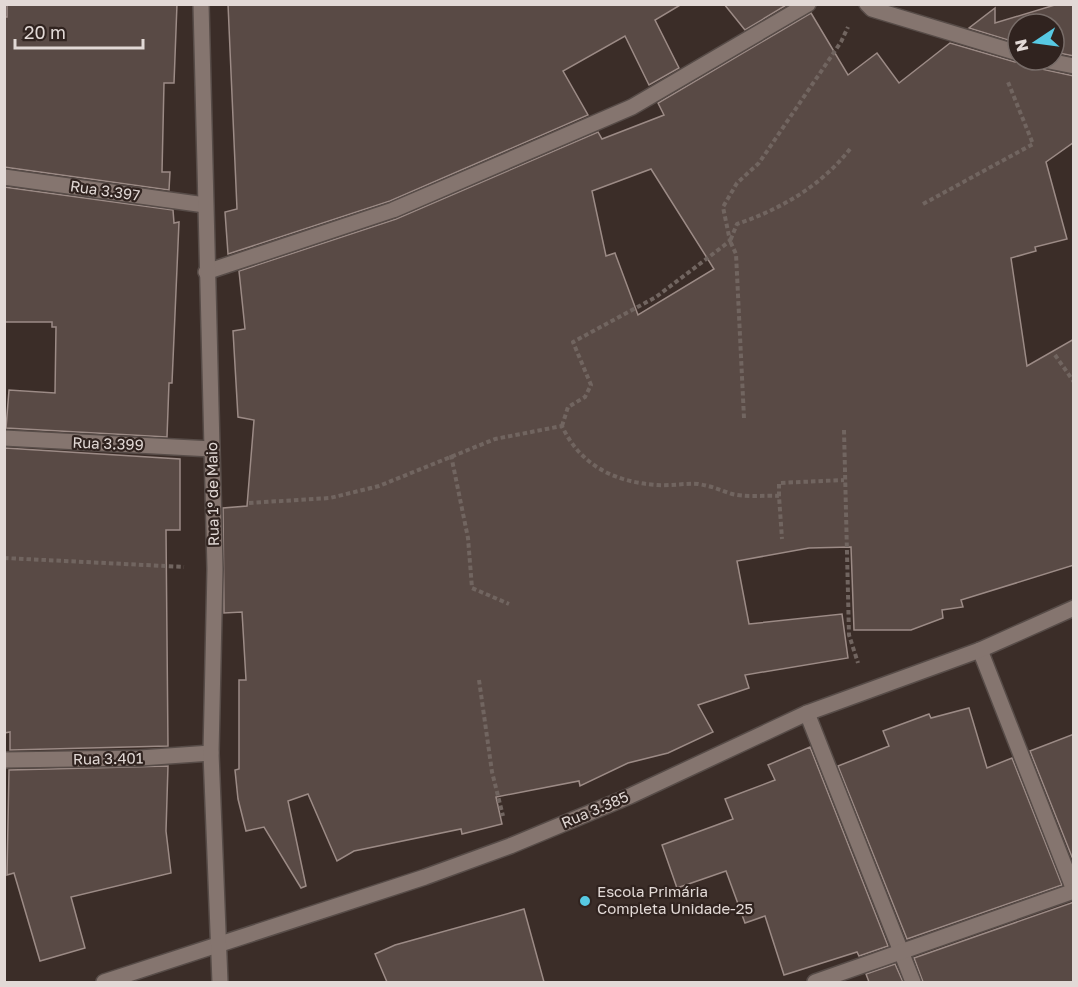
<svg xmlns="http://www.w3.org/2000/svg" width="1078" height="987" font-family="'Golos Text',sans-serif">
<rect width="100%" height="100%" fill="#3b2d28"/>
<!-- building -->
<g fill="#594a45" stroke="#9c8b86" stroke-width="1.5" fill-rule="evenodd">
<polygon points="7,4 177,4 174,83 164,83 162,172 170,172 169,190 4,167 4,17 7,17"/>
<polygon points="228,4 682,4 655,20 679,68 649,85 625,36 563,71 588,115 390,201 228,254 225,212 237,209"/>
<polygon points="724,4 788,4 745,30"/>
<polygon points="1058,4 1074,4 1074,56 1054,52 1054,24 1018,24 1018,43 969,28 995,8 995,23"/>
<path d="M811,13L848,75L877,53L899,83L950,43L1015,62L1034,60L1042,69L1074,76V142L1046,162L1067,239L1035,247L1036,251L1011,258L1027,366L1074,339V565L961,600L963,607L942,610L943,618L911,630H854L851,547L809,548L737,561L749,624L842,614L848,658L745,675L749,688L698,705L713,732L668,753L628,763L580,786L579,781L496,797L502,824L462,834L461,829L354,851L337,861L308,794L288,801L306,886L301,888L264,827L246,831L238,799L235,770L239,769V680H246L242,612L224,613L223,508L247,506L254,420L238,417L233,331L245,329L239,271L396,219L598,132L602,139L664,115L658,103ZM651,169L714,269L638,315L615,253L606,256L592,191Z"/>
<polygon points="4,187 173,210 174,223 179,222 172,383 169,383 167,437 6,428 9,390 55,393 56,327 52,327 52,322 4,322"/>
<polygon points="5,448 180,459 180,530 166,530 168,746 10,750 10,732 4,733"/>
<polygon points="969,708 987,768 1012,758 1062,885 907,939 838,766 889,746 883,731 929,714 931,718"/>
<polygon points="1074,734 1074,862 1030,751"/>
<polygon points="810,747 888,946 859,956 857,952 784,975 765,916 745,923 726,871 677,888 662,845 733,819 725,799 775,780 768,765"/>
<polygon points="168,766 166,831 171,873 71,897 85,948 40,961 14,873 7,875 9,770"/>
<polygon points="1074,902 1074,982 923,982 914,958"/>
<polygon points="524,909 544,982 387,982 375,954 395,945"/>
<polygon points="895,964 903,982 869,982 866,974"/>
</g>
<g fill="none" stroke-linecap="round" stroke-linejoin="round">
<defs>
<g id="minor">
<polyline points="867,4 872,9 1018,53"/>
<polyline points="1044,60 1074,66"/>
<polyline points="4,177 205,205"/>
<polyline points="206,272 393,210 632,107 808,4"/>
<polyline points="4,438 212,449"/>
<polyline points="980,650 1074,890"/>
<polyline points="807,713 913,982"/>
<polyline points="4,760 140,758 211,753"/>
<polyline points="104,982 425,877 510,846 630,796 807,713 980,650 1074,608"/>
<polyline points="815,982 1074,891"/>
</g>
<polyline id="tertiary" points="201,4 215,569 211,753 220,982"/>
</defs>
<!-- minor casing -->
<use href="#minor" stroke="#574c48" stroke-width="18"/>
<!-- tertiary casing -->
<use href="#tertiary" stroke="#574c48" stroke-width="18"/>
<!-- path -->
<g stroke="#716560" stroke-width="4" stroke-dasharray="4.5 3" stroke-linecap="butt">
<polyline points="923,204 1033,144 1008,82"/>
<polyline points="1055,355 1074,382"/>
<path d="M744,418L736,254L730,241L737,224C781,209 821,186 850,149"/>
<polyline points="562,426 568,407 585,397 591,385 573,342 656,297 730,241 723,207 737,183 759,163 841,42 848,27"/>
<polyline points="844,430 849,635 858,663"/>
<polyline points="451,455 468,538 472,588 509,604"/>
<polyline points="779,496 779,483 844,480"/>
<path d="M249,503L330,498L379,486L495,439L562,426C580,465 614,482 657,485C671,486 685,483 698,484C711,486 718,489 729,493C743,498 764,495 779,496L782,539"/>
<polyline points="4,558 184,567"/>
<polyline points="479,680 492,772 503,816"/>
</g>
<!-- minor -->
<use href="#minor" stroke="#85756f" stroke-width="15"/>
<!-- tertiary -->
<use href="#tertiary" stroke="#85756f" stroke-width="15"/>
</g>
<!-- markers -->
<circle fill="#57c9e3" stroke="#30231f" stroke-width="2" cx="585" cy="901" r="6"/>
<g text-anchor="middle" stroke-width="4.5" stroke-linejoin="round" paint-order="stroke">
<!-- street labels -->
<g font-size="15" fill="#e2d9d6" stroke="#30231f">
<text transform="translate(105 191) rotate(8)" y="5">Rua 3.397</text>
<text transform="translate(108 444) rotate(2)" y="5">Rua 3.399</text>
<text transform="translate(213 494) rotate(-91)" y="5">Rua 1º de Maio</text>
<text transform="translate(108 759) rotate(-1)" y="5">Rua 3.401</text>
<text transform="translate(595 810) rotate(-23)" y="5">Rua 3.385</text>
</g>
<!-- poi labels -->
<g font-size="15" fill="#e2d9d6" stroke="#30231f" text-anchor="start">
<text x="597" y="897">Escola Primária<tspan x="597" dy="17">Completa Unidade-25</tspan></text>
</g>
</g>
<!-- border -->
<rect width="1078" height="987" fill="none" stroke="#e2d9d6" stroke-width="12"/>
<!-- north arrow -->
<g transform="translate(1036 42) rotate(257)"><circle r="28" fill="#30231f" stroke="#776c68" stroke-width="1.5"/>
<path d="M0-4.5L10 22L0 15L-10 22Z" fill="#57c9e3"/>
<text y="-9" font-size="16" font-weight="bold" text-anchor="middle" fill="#e2d9d6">N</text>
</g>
<!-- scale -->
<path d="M15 39v9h128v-9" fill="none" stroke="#e2d9d6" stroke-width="3"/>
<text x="24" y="39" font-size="18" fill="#e2d9d6" stroke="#30231f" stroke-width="4.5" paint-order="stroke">20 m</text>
</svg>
